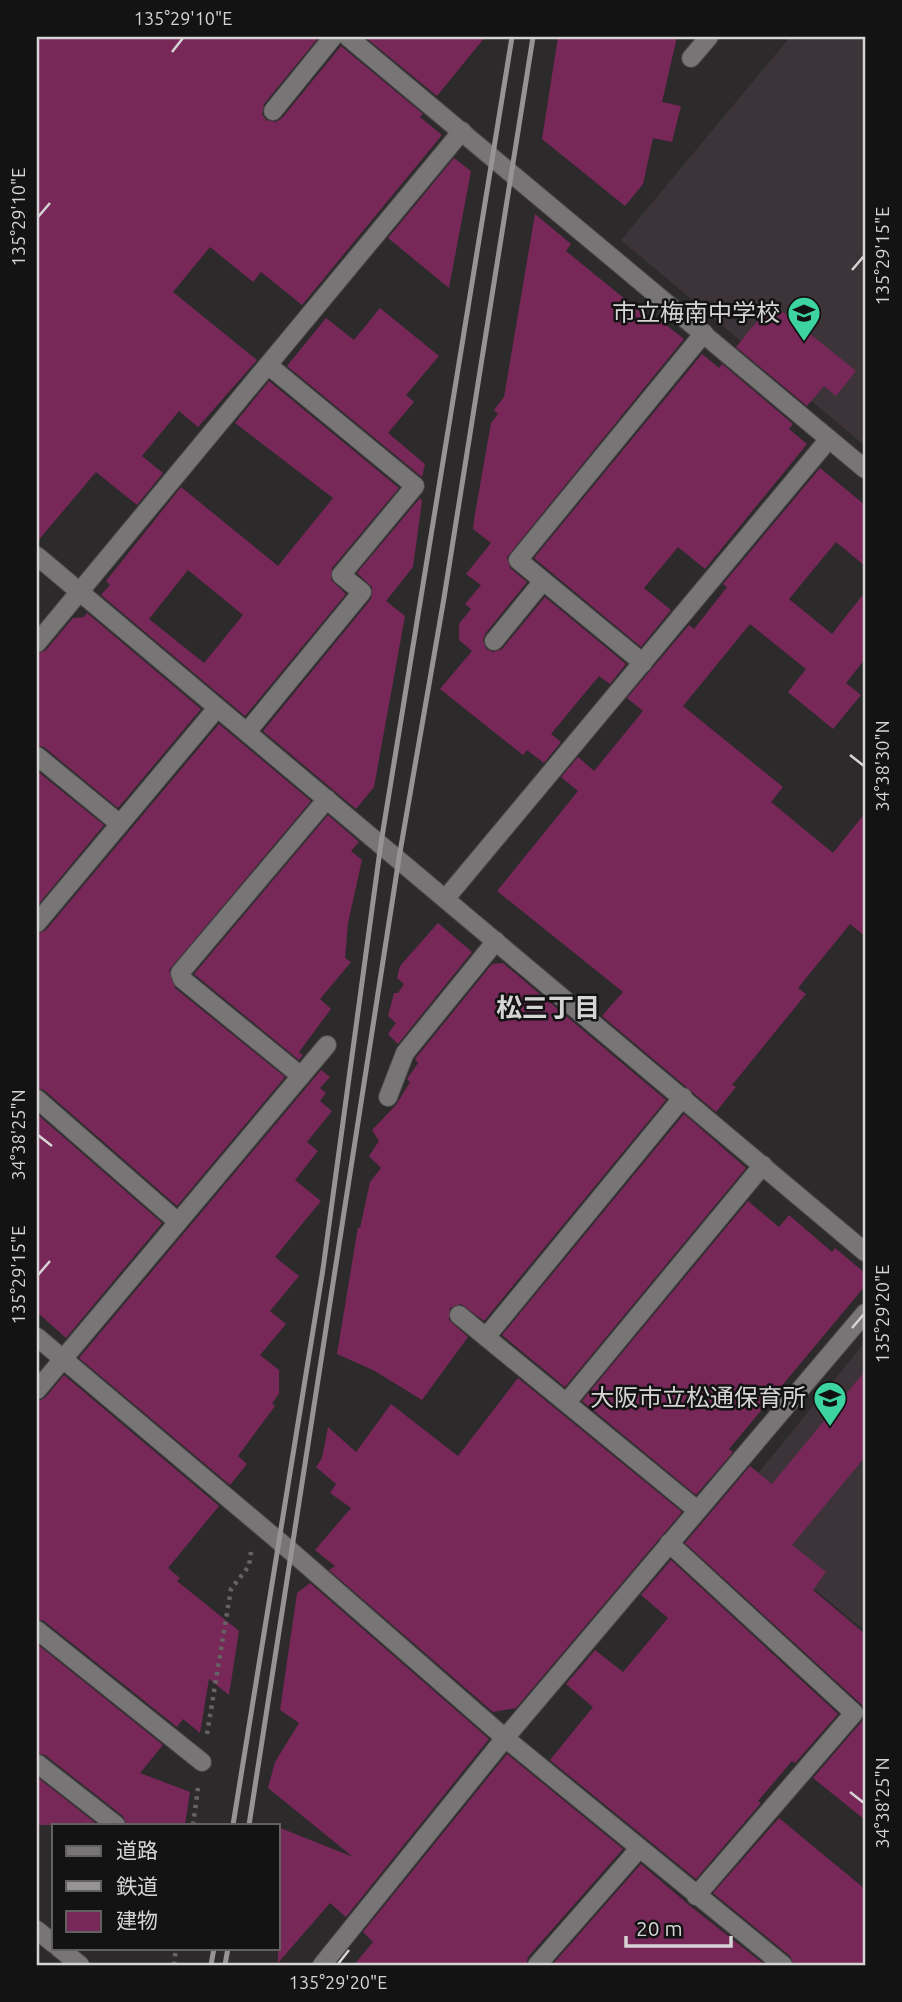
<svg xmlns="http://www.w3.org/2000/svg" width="902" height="2002" font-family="Ubuntu,'Noto Sans JP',sans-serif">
<rect width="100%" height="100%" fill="#2d2a2b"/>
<!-- built -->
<g fill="#3c3438">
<polygon points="790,37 865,37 865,446 621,240"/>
<polygon points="865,1342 865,1631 724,1515"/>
</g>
<!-- building -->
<g fill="#772858" fill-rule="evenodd">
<polygon points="37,37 319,37 264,104 262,114 266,120 276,122 282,118 341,46 423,114 420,117 442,135 302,305 261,272 253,282 210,247 173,292 257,360 198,427 179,411 142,456 163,473 137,505 96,472 37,542"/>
<polygon points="365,37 485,37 437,96"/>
<polygon points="558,37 677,37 662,102 681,106 672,142 653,138 643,184 625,206 542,139"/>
<polygon points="454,158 471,171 449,288 388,238"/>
<polygon points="535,214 571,244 566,251 652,321 656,317 684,339 507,557 510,568 527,582 485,634 483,640 486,649 493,652 502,649 545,597 626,664 610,684 599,676 551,734 561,742 544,763 527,750 523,755 440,689 472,651 459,640 459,624 471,609 465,604 481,585 466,574 491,543 473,529 475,514 491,423 498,414 494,410 504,397"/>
<polygon points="772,303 856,371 836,396 824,386 807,406 736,347"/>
<polygon points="380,308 439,356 406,395 414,402 388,433 425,464 422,477 287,366 326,318 354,340"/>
<polygon points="702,354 719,368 722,364 793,424 789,429 807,444 705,569 678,547 644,588 671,610 641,647 534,558"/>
<path d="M269,381L399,488L332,568L331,580L346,594L245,716L101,595L110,585L106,581L181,487L278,566L333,498L235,423ZM188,570L243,615L204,663L149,619Z"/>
<polygon points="820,468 865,505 865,566 836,542 789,599 832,634 865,592 865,659 846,683 861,695 833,729 788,692 806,669 750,624 683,706 783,787 771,802 833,853 865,813 865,936 850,924 798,988 806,994 732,1085 736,1087 716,1112 602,1016 623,992 497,891 578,791 561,777 578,757 594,771 643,711 627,698 689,625 694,629 727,587 723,584"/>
<polygon points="420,498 422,501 413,567 386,601 405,616 374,787 356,809 263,731 371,599 372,587 357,573"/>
<polygon points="87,613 201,709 118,808 44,747 37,745 37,654 46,650 73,618 84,617"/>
<polygon points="219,724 311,801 169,970 175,988 285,1077 177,1206 44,1090 37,1088 37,934 46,930"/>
<polygon points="37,771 104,825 37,906"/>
<polygon points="328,815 359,842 351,851 362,860 348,923 345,958 351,962 320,999 331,1009 299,1052 303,1055 299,1060 194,974"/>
<polygon points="438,923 472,952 398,1044 388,1034 396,1023 388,1016 394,993 398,993 404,984 397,978 400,966"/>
<polygon points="503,963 666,1100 484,1321 461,1304 450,1308 449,1320 468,1337 422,1400 373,1370 337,1354 358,1227 360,1228 370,1182 381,1168 369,1156 379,1141 372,1130 396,1105 410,1082 407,1079 418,1063 415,1059 492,964"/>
<polygon points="321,1070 330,1077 320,1088 326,1093 320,1101 332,1111 307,1142 318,1151 295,1180 321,1201 275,1257 299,1276 270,1311 286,1324 260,1355 279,1370 279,1394 272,1403 275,1406 238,1456 247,1464 230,1485 79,1358"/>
<polygon points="37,1114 162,1223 66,1338 37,1312"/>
<polygon points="684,1114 746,1168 565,1387 502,1335"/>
<polygon points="748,1201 779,1227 789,1215 832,1252 835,1248 865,1273 865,1286 729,1449 733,1452 696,1495 582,1401"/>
<polygon points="865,1371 865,1457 792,1545 826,1572 813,1590 865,1634 865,1820 813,1778 863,1720 865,1715 862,1705 685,1543 750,1466 772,1484"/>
<polygon points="64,1375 219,1506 168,1568 180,1578 177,1581 239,1631 229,1695 209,1679 200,1733 183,1719 177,1727 44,1621 37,1619 37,1402 46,1397"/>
<polygon points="518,1378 682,1512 516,1708 493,1712 329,1570 335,1566 315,1550 351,1508 330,1493 336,1484 316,1467 322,1458 328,1427 356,1452 391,1404 458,1456"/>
<polygon points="671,1560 838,1714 795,1763 792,1761 758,1801 761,1803 696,1879 550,1760 593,1707 566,1684 595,1650 623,1672 668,1618 641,1595"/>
<polygon points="310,1583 489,1739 346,1917 330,1903 278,1963 278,1827 353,1857 268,1788 275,1762 299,1723 280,1710 297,1593"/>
<polygon points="37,1644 163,1745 140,1773 190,1792 185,1825 127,1825 123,1816 45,1755 37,1753"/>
<polygon points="507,1754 623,1849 528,1957 526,1965 354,1965 373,1942 363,1932"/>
<polygon points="37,1777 98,1825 37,1825"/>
<polygon points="779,1818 865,1889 865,1965 794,1965 790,1956 713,1893"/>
<polygon points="641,1864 689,1905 765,1965 552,1965"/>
</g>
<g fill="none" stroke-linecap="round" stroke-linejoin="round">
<defs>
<g id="service">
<polyline points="494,641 543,581"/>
<polyline points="643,663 518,560 704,333"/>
<polyline points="247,732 362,592 341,575 415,486 268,365"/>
<polyline points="37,756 120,824"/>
<polyline points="37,923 217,708"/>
<polyline points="301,1076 182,979 180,973 327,799"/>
<polyline points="459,1315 697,1510"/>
<polyline points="486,1337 683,1097"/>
<polyline points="567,1402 763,1165"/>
<polyline points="37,1630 202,1762"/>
<polyline points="37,1766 38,1764 116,1825"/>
<polyline points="37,1930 54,1944"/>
<polyline points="59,1948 80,1965"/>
</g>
<g id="minor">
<polyline points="348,37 865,469"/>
<polyline points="691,58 709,37"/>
<polyline points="273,111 333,37"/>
<polyline points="37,556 865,1252"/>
<polyline points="37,643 462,131"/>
<polyline points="446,898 829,439"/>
<polyline points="388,1097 405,1053 496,941"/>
<polyline points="37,1099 178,1222"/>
<polyline points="37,1337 293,1553 505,1738 783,1965"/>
<polyline points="37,1390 327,1045"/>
<polyline points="669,1543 854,1713 696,1896"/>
<polyline points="322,1965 505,1738 865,1313"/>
<polyline points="537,1965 638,1850"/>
</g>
</defs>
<!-- service casing -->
<use href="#service" stroke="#4b484a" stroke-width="20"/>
<!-- minor casing -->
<use href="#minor" stroke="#4b484a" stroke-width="20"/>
<!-- path -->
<g stroke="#656263" stroke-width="4.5" stroke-dasharray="3.5 5" stroke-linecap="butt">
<polyline points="207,1734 231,1589 249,1566 251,1552"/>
<polyline points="193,1825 198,1788"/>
<polyline points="174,1965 176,1948"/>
</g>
<!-- service -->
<use href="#service" stroke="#787576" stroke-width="18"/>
<!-- minor -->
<use href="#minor" stroke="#787576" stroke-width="18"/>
<!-- rail -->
<g stroke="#959394" stroke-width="5">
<polyline points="233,1825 323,1269 381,843 512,37"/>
<polyline points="249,1825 399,858 444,598 533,37"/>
<polyline points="211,1965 214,1948"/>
<polyline points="225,1965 228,1948"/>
</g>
</g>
<!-- ticks -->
<path fill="none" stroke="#d6d4d5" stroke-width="2.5" d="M172,52L183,38M38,217L50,203M852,270L864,256M850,755L864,766M38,1135L52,1146M38,1275L50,1261M852,1328L864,1314M850,1792L864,1803M338,1964L349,1950"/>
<!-- icons -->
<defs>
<symbol id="school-pin" viewBox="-11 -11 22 30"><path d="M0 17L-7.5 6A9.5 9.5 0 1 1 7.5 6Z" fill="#3ed4a2" stroke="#141313"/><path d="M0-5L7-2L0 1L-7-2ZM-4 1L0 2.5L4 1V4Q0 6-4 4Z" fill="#111"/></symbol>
</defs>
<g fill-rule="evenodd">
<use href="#school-pin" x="785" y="294" width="38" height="52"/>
<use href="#school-pin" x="811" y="1379" width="38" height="52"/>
</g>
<g text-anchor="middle" stroke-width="5" stroke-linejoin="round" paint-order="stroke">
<!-- poi labels -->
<g font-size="24" fill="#d6d4d5" stroke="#141313" text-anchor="end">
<text x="780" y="321">市立梅南中学校</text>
<text x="806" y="1406">大阪市立松通保育所</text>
</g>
<!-- neighbourhood labels -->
<g font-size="26" font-weight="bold" fill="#d6d4d5" stroke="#141313">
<text x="548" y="1017">松三丁目</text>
</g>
</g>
<!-- border -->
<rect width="902" height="2002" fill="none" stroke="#141313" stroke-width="77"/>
<!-- legend -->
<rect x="52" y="1824" width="228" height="126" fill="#141313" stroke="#626061" stroke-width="2"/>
<rect x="66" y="1846" width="35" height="10" fill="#787576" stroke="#626061" stroke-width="2"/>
<text x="116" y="1858" font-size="21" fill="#d6d4d5">道路</text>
<rect x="66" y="1881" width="35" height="10" fill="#959394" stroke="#626061" stroke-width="2"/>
<text x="116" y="1894" font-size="21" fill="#d6d4d5">鉄道</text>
<rect x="66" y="1911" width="35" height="21" fill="#772858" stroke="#626061" stroke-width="2"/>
<text x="116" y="1928" font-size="21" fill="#d6d4d5">建物</text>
<!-- scale -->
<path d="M626 1936v10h105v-10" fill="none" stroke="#d6d4d5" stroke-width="3.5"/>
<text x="636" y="1936" font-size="21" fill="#d6d4d5" stroke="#141313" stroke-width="5" paint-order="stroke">20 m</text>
<rect x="38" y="38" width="826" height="1926" fill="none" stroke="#d6d4d5" stroke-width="2.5"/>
<g font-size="18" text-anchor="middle" fill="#d6d4d5">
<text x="183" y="25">135°29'10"E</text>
<text transform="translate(19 217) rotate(-90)" y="6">135°29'10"E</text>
<text transform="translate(883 256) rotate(-90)" y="6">135°29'15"E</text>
<text transform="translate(883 766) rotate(-90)" y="6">34°38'30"N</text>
<text transform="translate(19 1135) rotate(-90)" y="6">34°38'25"N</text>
<text transform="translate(19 1275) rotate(-90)" y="6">135°29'15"E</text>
<text transform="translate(883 1314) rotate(-90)" y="6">135°29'20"E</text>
<text transform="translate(883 1803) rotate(-90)" y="6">34°38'25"N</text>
<text x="338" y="1989">135°29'20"E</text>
</g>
</svg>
